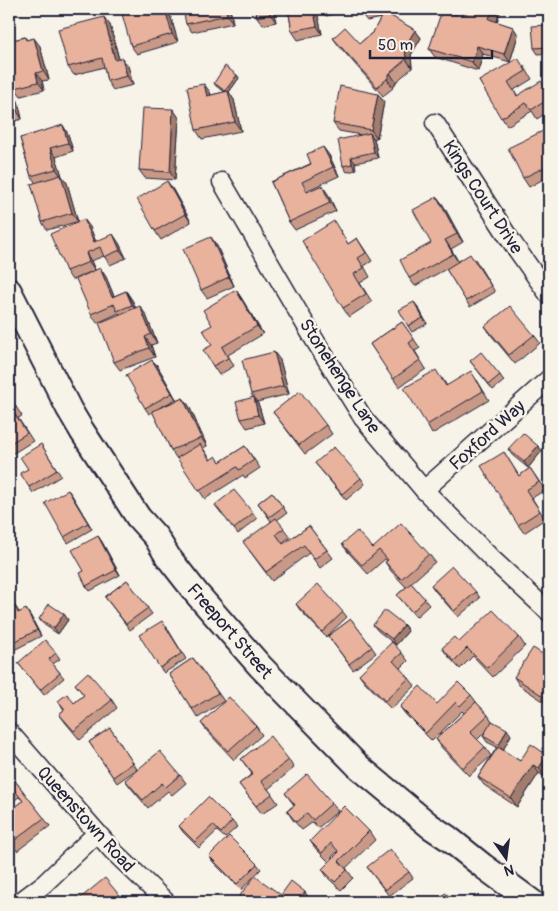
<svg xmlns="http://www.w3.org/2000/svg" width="558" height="911" font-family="Pangolin,sans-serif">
<rect width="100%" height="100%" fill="#f7f3e8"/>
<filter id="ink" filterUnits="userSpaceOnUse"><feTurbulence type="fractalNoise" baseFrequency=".02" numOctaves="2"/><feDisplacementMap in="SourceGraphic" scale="10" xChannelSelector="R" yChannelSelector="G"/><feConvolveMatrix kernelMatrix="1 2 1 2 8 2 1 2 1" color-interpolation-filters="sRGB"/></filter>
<g filter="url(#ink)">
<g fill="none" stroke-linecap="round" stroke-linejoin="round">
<defs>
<g id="minor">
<polyline points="435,123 511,241 549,295"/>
<polyline points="222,182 314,339 363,418 424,490 493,560 549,612"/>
<polyline points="424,490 549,379"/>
<polyline points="9,732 113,851 166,902"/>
<polyline points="20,902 44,884 97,833"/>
</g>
<polyline id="secondary" points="9,291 69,409 82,431 138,517 156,537 168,557 197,594 260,666 359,767 430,826 448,838 483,866 532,902"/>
</defs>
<!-- minor casing -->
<use href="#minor" stroke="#22223b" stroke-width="21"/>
<!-- secondary casing -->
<use href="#secondary" stroke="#22223b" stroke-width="28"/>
<!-- minor -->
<use href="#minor" stroke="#f7f3e8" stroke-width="18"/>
<!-- secondary -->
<use href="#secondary" stroke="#f7f3e8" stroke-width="24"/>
</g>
<!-- wall -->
<g fill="#c89986" stroke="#22223b">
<polygon points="230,9 233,23 192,32 186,24"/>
<polygon points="255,9 279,9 273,10 276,22 263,25 257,17"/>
<polygon points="288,9 314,9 318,16 322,34 298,40 292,31"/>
<polygon points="321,9 343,9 343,12 326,16"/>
<polygon points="360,9 387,9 388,15 415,30 421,38 411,55 412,68 396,82 393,88 383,96 339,46 333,38 360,43 373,32 381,18 367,21 361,13"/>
<polygon points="458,9 501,9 497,22 513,27 518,35 510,62 483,54 478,71 435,57 429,49 456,15"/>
<polygon points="549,9 549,16 545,10"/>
<polygon points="169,11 178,42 137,54 131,46"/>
<polygon points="110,25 119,59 128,66 133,85 113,90 107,81 104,67 74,75 68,67"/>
<polygon points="549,25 549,53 538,54 534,48"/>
<polygon points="25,37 27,40 40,46 49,80 42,81 44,90 21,96 15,88 9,89 9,41"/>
<polygon points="524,66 532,79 514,90 518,96 549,93 549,111 537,119 532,111 507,126 479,81"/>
<polygon points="237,75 239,78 229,92 234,100 241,131 202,139 196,130 210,92 211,95 225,92 216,86 214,83"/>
<polygon points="9,93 18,101 22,119 9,123"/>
<polygon points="378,94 384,102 377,138 374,138 378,158 355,163 356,170 347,172 343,166 361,135 339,131 333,123"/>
<polygon points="173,109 179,118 175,180 145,178 139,170"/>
<polygon points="549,128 549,176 529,187 523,178"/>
<polygon points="68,134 73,151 56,157 62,176 67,183 78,222 90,227 96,242 119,243 126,258 110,265 104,256 91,261 95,270 72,280 66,271 76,222 47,230 42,222 35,182 31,176 20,138"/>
<polygon points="329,155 339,176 308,190 308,192 328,194 336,211 295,230 289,222 271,182"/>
<polygon points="167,181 173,190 191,222 161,240 155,231"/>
<polygon points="437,197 443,205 463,242 451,249 458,261 475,259 495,292 470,307 446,269 415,286 409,278 431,243"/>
<polygon points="340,230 348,244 357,238 372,261 364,266 370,277 360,283 372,302 349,317 343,308"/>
<polygon points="217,246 234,286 207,298 201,290"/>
<polygon points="100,268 106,277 114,296 126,291 132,300 136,308 146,315 157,343 151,345 155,357 120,370 114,362 120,315 119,313 97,323 91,314"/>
<polygon points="236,290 242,299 263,334 228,355 234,366 219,375 213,366 212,345 212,325"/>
<polygon points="418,307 427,324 412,332 408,326"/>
<polygon points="402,322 420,348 415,351 426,369 399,387 370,344"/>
<polygon points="485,326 534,335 540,343 515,364 491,335"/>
<polygon points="280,360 289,394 257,402 259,406 264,423 247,428 241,419 253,397 251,394"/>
<polygon points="470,361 500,375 504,381 493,390"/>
<polygon points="157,365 176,399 159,408 183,398 189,406 207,446 203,448 211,460 220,462 245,446 260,468 245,478 243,475 205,499 178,458 177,459 171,450 153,412 149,414 145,408"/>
<polygon points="442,378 447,386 477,380 489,400 432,434 427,425"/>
<polygon points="9,396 22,416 18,418 33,441 9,456"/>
<polygon points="273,412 326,425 332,434 305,454"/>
<polygon points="41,444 61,476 33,493 29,487 28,469"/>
<polygon points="538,446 542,451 528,468 512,455 508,449"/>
<polygon points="504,452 519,476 530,468 545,490 532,498 545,519 524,533 518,525"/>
<polygon points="315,463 361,478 365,484 346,500"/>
<polygon points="68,490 92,529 68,543 64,537"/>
<polygon points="272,492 287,513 277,520 290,537 282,543 283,544 309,526 333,558 320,568 309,553 272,581 249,550 271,521 258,503"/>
<polygon points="215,505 253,513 257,519 238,534"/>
<polygon points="98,536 102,542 120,575 90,591 86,586 84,571"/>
<polygon points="342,544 373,548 429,554 435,562 411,583 429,605 416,617 397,595 406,587 391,571 385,562 387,561 385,559 368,574 348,552"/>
<polygon points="127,580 152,614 130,630 105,597"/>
<polygon points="431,585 476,592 480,598 458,617 435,591"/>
<polygon points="12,601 19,612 30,615 41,636 16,649 10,641 9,642 9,602"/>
<polygon points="296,604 343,612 347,617 326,637 300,610"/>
<polygon points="64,614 68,620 58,634 43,624 39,619"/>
<polygon points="351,619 376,653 353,670 328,636"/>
<polygon points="373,625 404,625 408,631 396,645 378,631"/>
<polygon points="166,626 186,659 164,673 160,668"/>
<polygon points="519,637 525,646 493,677 473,656 460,669 448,656 442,648 459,642"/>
<polygon points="56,653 60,659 53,664 64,678 44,695 18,663"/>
<polygon points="402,653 408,661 400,669 409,678 415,686 391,709 365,682 359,674"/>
<polygon points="193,658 224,701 198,718 169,674"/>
<polygon points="549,658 549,705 519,685 514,677"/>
<polygon points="75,684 112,700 117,708 80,740 65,722 59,714 64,710 58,701 74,703 84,695"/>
<polygon points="471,695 477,703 488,715 492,721 511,735 503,750 520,761 547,755 549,757 549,769 544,777 539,773 517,807 484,785 478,777 497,747 487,742 483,736 485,732 477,740 485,747 491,756 469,776 442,748 436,739 464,713 462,711 432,741 406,715 400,707 437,704"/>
<polygon points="201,723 256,726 262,735 234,760 207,731"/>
<polygon points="110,728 137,769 117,783 89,742"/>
<polygon points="241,759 289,760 294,768 268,789 278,803 262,814 239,784 252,774"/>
<polygon points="9,773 50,826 17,851 9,841 9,812 23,801 19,797 10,803 9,802"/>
<polygon points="180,775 186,783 172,795 168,791 148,808 131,788 125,780"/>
<polygon points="285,793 332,803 338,811 318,828 313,822 302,830 293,820 287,811 294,805"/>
<polygon points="232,821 237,827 225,838 217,831 199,848 183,832 179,826"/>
<polygon points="369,831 375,840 346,868 353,878 341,890 328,878 322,869 338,853 337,852 328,861 316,849 310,841"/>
<polygon points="209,856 257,864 261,869 241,890 213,862"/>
<polygon points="367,867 409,872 413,878 389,896"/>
</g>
<!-- shaded-wall -->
<g fill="#a27d6d" stroke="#22223b">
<polygon points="165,9 168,9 169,11 178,42 172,34"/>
<polygon points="226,9 230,9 233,23 227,15"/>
<polygon points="269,9 272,9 273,10 276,22 270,14"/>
<polygon points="313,9 318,16 322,34 317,26"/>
<polygon points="384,9 387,9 389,16"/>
<polygon points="492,9 501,9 495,27 489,19"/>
<polygon points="104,17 110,25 121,68 115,60"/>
<polygon points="513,27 518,35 510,62 504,54"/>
<polygon points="415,30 421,38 411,55 412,68 406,59 405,47"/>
<polygon points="34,38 40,46 49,80 43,71"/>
<polygon points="477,46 483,54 478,71 472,62"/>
<polygon points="122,58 128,66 133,85 127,76"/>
<polygon points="36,73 42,81 44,90 38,82"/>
<polygon points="390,73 396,82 393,88 387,79"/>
<polygon points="237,75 239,78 229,92 234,100 241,131 235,122 228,94 225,91"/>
<polygon points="204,84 210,92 213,104 207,96"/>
<polygon points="12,92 18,101 22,119 17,111"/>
<polygon points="378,94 384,102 377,138 371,130"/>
<polygon points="173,109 179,118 175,180 170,172"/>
<polygon points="63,125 68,134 73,151 68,143"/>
<polygon points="370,133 374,139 378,158 374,152"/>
<polygon points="323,147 329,155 339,176 333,167"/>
<polygon points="50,148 56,157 62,176 67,183 78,222 72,213 61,176 56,169"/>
<polygon points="351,157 355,163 356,170 352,164"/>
<polygon points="167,181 173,190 191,222 185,214"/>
<polygon points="322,185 328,194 336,211 330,203"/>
<polygon points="437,197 443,205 463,242 457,234"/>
<polygon points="84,219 90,227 98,248 94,242"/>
<polygon points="113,234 119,243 126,258 120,250"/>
<polygon points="211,237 217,246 234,286 229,277"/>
<polygon points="445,240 451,249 459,263 453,254"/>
<polygon points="86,253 91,261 95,270 89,262"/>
<polygon points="100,268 106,277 118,306 112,297"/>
<polygon points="236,290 242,299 263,334 257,326"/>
<polygon points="126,291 132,300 138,313 132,305"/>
<polygon points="414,302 418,307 427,324 423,318"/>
<polygon points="140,306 146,315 157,343 151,334"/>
<polygon points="145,337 151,345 155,357 149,348"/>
<polygon points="274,352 280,360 289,394 283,386"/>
<polygon points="152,360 157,365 176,399 172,393"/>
<polygon points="254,397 259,406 264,423 258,415"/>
<polygon points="183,398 189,406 207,446 201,438"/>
<polygon points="538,446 542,451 528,468 524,462"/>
<polygon points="68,490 72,495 92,529 88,523"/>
<polygon points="98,536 102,542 120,575 116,570"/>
<polygon points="26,609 30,615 41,636 37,630"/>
<polygon points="64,614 68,620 58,634 54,628"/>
<polygon points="404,625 408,631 396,645 392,639"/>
<polygon points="507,729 511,735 503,750 499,745"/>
<polygon points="547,755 549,757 549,769 544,777 539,768"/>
<polygon points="533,765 539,773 517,807 511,798"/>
<polygon points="305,892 311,901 310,902 298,902"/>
</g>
<!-- building -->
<g fill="#e8b29c" stroke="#22223b">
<polygon points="140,9 165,9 172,34 131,46 122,14"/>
<polygon points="183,9 226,9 227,15 186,24"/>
<polygon points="255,9 269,9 270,14 257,17"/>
<polygon points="288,9 313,9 317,26 292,31"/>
<polygon points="360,9 377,9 361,13"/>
<polygon points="458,9 492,9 489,19 513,27 504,54 477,46 472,62 429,49 442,10 456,15"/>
<polygon points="384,12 415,30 405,47 406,59 390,73 387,79 377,87 333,38 345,27 360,43 373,32"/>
<polygon points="104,17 115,60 122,58 127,76 107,81 102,58 68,67 58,29"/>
<polygon points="549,25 549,47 534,48 532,26"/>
<polygon points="25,37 26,40 34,38 43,71 36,73 38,82 15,88 12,78 9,79 9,41"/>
<polygon points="518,58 526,71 508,82 517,96 541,81 549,94 549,99 531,110 526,103 501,118 479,81"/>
<polygon points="225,66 237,75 225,91 214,83"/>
<polygon points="204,84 207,96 228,91 235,122 196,130 187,87"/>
<polygon points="340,86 378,94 371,130 333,123"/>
<polygon points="12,92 17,111 9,113 9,93"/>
<polygon points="143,108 173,109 170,172 139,170"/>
<polygon points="63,125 68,143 50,148 56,169 31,176 20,138"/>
<polygon points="549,128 549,165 523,178 508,148"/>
<polygon points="370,133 374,152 351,157 352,164 343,166 338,140"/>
<polygon points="323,147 333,167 302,182 307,192 322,185 330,203 289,222 271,182 311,164 307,154"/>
<polygon points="61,175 72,213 42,222 31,184"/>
<polygon points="167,181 185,214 155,231 137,199"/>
<polygon points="437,197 457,234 445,240 453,254 409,278 400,260 431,243 413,210"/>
<polygon points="84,219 94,242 113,234 120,250 104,257 100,247 86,253 89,262 66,271 50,234"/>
<polygon points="334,221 348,244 357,238 366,253 358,258 364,268 354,274 366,294 343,308 302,241"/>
<polygon points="211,237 229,277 201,290 183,249"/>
<polygon points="470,254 491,286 466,301 446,269"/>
<polygon points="100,268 112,297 126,291 132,305 117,311 114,304 91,314 76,279"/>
<polygon points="236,290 257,326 222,347 228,358 213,366 203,350 212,345 203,330 212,325 203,310"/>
<polygon points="414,302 423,318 408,326 399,310"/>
<polygon points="140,306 151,334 145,337 149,348 114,362 99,323"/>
<polygon points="510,306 534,335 509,355 485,326"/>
<polygon points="402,322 414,339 409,343 420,360 393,379 370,344"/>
<polygon points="274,352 283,386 251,394 242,360"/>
<polygon points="481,352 500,375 489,384 470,361"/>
<polygon points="152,360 172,393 145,408 126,375"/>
<polygon points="436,370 446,386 471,371 483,391 427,425 404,388"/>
<polygon points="300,391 326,425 299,445 273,412"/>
<polygon points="9,396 16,407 12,410 27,433 9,444"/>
<polygon points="254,397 258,415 241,419 236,402"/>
<polygon points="183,398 201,438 171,450 152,411"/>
<polygon points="523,433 538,446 524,462 508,449"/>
<polygon points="41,444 57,470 29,487 20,473 28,469 20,457"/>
<polygon points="200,444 210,460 216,456 220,462 245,446 254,460 239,470 237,467 199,491 177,458"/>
<polygon points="334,447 361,478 342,494 315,463"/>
<polygon points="504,452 519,476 530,468 539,482 526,490 540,511 518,525 481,466"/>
<polygon points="68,490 88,523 64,537 45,503"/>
<polygon points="234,490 253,513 234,529 215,505"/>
<polygon points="272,492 283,507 269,517 258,503"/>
<polygon points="276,518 284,528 276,534 283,544 309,526 327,550 314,559 304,545 266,572 243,542"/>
<polygon points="401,523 429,554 401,579 385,562 388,560 379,550 362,565 342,544 357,531 373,548"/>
<polygon points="98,536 116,570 86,586 80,573 84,571 72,550"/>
<polygon points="452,566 476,592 454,611 431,585"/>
<polygon points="127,580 148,608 126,624 105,597"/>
<polygon points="411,583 425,599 412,612 397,595"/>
<polygon points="318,584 343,612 322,632 296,604"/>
<polygon points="12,601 18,613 26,609 37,630 12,643 9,638 9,602"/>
<polygon points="49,604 64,614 54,628 39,619"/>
<polygon points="385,610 404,625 392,639 373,625"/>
<polygon points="493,610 519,637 487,668 467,648 454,661 442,648 454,637 459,642"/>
<polygon points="351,619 372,647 349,664 328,636"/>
<polygon points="162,621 182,653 160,668 139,635"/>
<polygon points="45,640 56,653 49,659 60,673 40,690 18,663"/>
<polygon points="392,642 402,653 393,661 409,678 385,701 359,674"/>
<polygon points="533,648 549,658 549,700 514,677"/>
<polygon points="193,658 218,693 192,709 169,674"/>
<polygon points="88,672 112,700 74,731 59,714 65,709 58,701 67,694 74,703 84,695 75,684"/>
<polygon points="458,682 471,695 460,706 456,702 426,733 400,707 420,686 437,704"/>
<polygon points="229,697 256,726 228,751 201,723"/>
<polygon points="476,702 488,715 470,732 485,747 463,768 436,739"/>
<polygon points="492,721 507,729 499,745 483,736"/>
<polygon points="110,728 133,763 113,777 89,742"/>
<polygon points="270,736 289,760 261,781 272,794 256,806 239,784 253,774 241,759"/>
<polygon points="531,744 547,755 539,768 533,765 511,798 478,777 498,747 520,761"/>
<polygon points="160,751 180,775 166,787 162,783 143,800 125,780"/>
<polygon points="9,773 44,818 11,843 9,840 9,812 23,801 13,788 9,792"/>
<polygon points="307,774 332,803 313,820 307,813 296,822 287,811 295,805 285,793"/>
<polygon points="208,797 232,821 221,833 213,825 195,842 179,826"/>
<polygon points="344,806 369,831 339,861 347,870 335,882 322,869 339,852 331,843 322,853 310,841"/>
<polygon points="229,836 257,864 237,884 209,856"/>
<polygon points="390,849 409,872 385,890 367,867"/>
<polygon points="255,876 281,895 291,881 305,892 298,902 243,902 238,898"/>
<polygon points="105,878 125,902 80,902 78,900"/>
<polygon points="445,893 456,902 437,902"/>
<polygon points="135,899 138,902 131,902"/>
</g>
</g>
<g text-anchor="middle" stroke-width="5" stroke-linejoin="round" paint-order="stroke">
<!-- street labels -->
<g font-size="18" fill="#22223b" stroke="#f7f3e8">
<text transform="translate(483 197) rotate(57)" y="6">Kings Court Drive</text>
<text transform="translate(340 376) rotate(57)" y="6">Stonehenge Lane</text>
<text transform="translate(487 435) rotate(-42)" y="6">Foxford Way</text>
<text transform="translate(230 631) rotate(49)" y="6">Freeport Street</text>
<text transform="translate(86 819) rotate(48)" y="6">Queenstown Road</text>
</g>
</g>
<!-- margin -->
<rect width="558" height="911" fill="none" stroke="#f7f3e8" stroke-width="30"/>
<rect x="15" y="15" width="528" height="881" fill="none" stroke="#22223b" stroke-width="2" filter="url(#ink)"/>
<!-- north arrow -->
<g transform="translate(506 858) rotate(166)" stroke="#f7f3e8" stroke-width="4" paint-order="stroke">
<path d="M0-4L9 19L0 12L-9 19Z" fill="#22223b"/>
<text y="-8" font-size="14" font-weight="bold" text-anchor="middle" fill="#22223b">N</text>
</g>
<!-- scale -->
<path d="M370 50v8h122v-8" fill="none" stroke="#22223b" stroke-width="2.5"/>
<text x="378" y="50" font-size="15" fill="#22223b" stroke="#f7f3e8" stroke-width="4" paint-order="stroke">50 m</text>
</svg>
